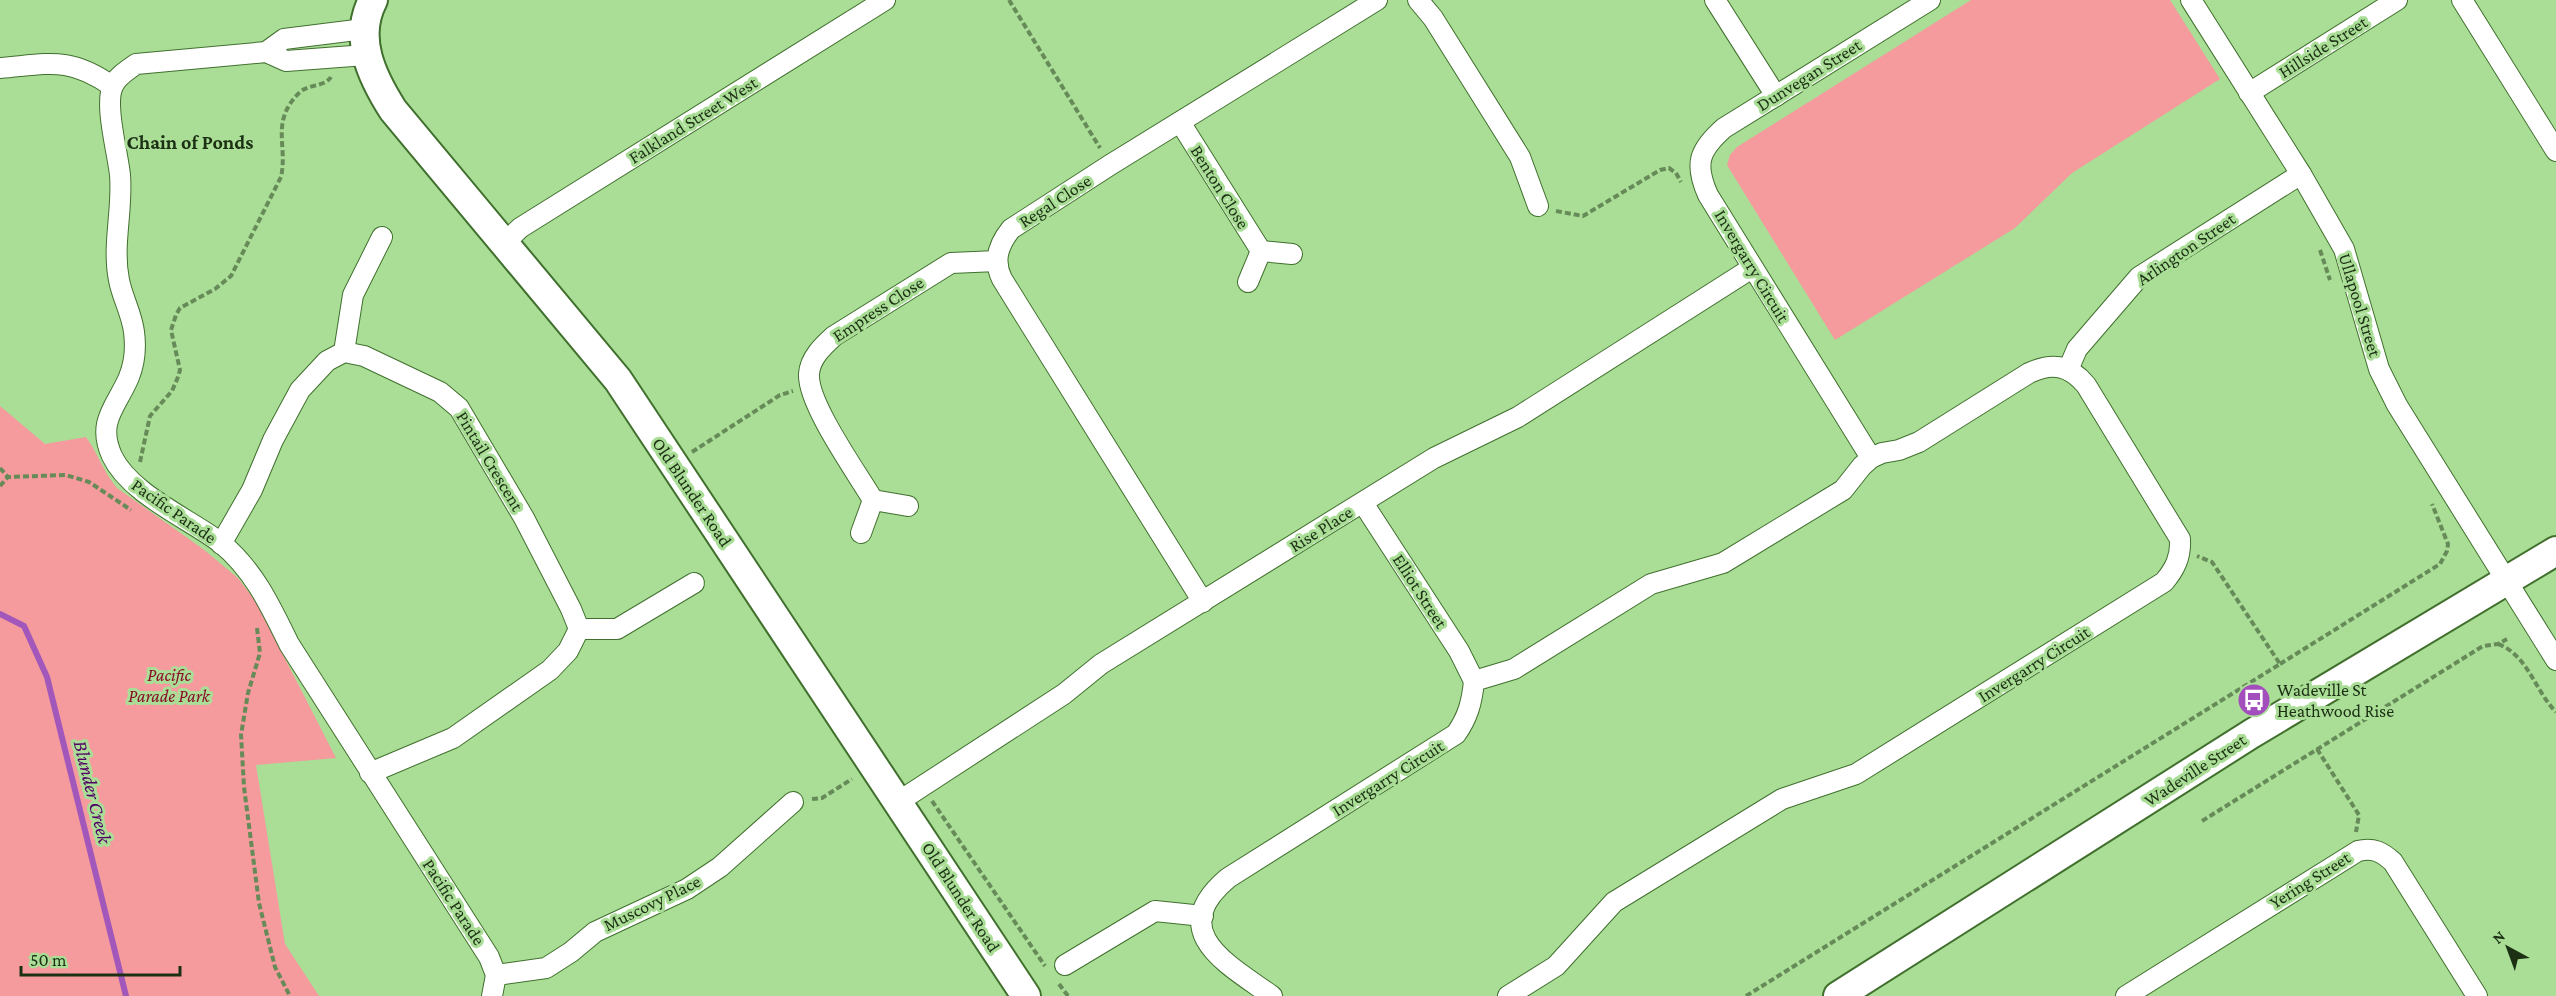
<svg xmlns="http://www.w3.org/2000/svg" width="2556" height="996" font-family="'Crimson Pro',serif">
<rect width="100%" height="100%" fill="#aade97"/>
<!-- green -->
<g fill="#f59a9d">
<polygon points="1971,0 2170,0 2220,79 2072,173 2015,228 1835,340 1727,165 1730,155 1737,147"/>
<path d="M0,406L45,444L86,437C98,453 103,472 117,488L203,549L238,578L256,602L336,758L256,765L285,944L319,996H0Z"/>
</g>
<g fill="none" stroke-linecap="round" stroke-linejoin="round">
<!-- stream -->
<polyline stroke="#a257ba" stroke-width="6" points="0,614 24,626 47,677 126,996"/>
<defs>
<g id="street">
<polyline points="1418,0 1433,18 1520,157 1538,206"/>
<polyline points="1715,0 1776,96"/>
<polyline points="2191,0 2301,174 2344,249 2379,369 2397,405 2556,660"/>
<polyline points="2462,0 2556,151"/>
<polyline points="266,52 284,39 364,29"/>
<path d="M366,55L286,61L266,52L136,64C128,70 117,76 113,86C104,104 118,154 120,175C123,210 112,245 119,280C122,297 132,314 134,332C136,347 135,362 129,377C117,406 96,421 112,456C130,494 188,518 221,543C254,570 271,607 289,644L489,957L496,975L492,996"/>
<path d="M0,68C49,64 69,56 112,86"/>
<polyline points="2249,93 2397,0"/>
<polyline points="1180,122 1261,251"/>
<polyline points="504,244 520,228 885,0"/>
<polyline points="1248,282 1261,251 1292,254"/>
<polyline points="344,352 353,295 382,237"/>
<polyline points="2068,370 2077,349 2139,277 2301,174"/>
<path d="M1871,458L1708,195C1694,164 1699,150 1724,128L1930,0"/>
<path d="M873,500C857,473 807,403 809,374C810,358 823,346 834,336L951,263L997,261"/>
<polyline points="1363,503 1459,651 1474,681"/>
<polyline points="861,533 873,500 908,506"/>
<polyline points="221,544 252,490 273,440 300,390 327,361 344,352 364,356 440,392 459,408 524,518 571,609 579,629 568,651 550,670 453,738 370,773"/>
<path d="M1203,602L1002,279C993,261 998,245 1011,229L1110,165L1377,0"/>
<polyline points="579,629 617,629 694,583"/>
<polyline points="898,802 1064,694 1101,664 1434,458 1518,417 1752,268"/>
<polyline points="1065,965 1155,911 1203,916"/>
<polyline points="496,975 546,968 571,952 595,932 687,889 720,867 793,802"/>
<path d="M1272,996C1229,965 1164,932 1228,878L1456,734C1468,717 1472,702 1474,681L1514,669L1651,584L1723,563L1843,490L1862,466L1871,458L1882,453L1899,450L1919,442L2029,373C2053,362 2069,365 2086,385L2180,539C2181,557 2175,569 2164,582L1856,774L1782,799L1614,902L1556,966L1508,996"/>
<path d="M2126,996L2358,851C2373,847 2382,852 2393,862L2477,996"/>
</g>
<g id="secondary">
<path d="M373,0C353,38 372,77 393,110L618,380L1026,996"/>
<polyline points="1838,996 2251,734 2556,551"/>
</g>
</defs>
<!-- street casing -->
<use href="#street" stroke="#41702e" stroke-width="22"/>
<!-- secondary casing -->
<use href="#secondary" stroke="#41702e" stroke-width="32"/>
<!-- path -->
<g stroke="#668b58" stroke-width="4" stroke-dasharray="6 3" stroke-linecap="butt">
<polyline points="1009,0 1100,148"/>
<polyline points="1556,211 1583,216 1660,170 1669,168 1676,173 1681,182"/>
<polyline points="2320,250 2330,280"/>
<polyline points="692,452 780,395 793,391"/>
<path d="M140,462L150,416L172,391L178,377L180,370L171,330L176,315L180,308L215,289L231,276L281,177C288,145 270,122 299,93C307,84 325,87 331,77"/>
<polyline points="0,468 8,477 66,475 89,482 131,510"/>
<polyline points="0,486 8,477"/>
<polyline points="257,628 260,653 248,693 241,735 244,787 259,903 275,967 290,996"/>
<path d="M2498,644C2528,655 2535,691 2556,712"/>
<polyline points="2280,664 2440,564 2447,551 2448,544 2432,504"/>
<polyline points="2317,749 2359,815 2356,832"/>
<polyline points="812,799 822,798 852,779"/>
<polyline points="932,801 1045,966"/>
<polyline points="2202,821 2483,646 2498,644 2507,639"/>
<polyline points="1059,984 1068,996"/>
<polyline points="1746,996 2280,664 2212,562 2197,556"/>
</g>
<!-- street -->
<use href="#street" stroke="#fff" stroke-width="20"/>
<!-- secondary -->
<use href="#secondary" stroke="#fff" stroke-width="28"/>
</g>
<!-- icons -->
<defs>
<symbol id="bus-disc" viewBox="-11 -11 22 22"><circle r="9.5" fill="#a34ebd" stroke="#aade97"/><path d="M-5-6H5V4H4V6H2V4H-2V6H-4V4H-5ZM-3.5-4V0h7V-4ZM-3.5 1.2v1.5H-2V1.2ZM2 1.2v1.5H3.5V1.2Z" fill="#fff"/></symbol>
</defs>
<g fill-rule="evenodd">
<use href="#bus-disc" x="2235" y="681" width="38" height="38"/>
</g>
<g text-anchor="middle" stroke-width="6" stroke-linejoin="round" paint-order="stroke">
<!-- street labels -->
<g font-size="18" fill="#1c3014" stroke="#aade97">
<text transform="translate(2323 47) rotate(-32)" y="6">Hillside Street</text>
<text transform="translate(1809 75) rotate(-32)" y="6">Dunvegan Street</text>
<text transform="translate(693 120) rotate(-32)" y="6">Falkland Street West</text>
<text transform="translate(1220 187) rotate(58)" y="6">Benton Close</text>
<text transform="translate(1055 201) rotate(-33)" y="6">Regal Close</text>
<text transform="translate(2186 249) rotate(-34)" y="6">Arlington Street</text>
<text transform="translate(1752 266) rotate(59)" y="6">Invergarry Circuit</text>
<text transform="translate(2360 305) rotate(73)" y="6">Ullapool Street</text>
<text transform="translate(878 309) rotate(-33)" y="6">Empress Close</text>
<text transform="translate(490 461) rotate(59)" y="6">Pintail Crescent</text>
<text transform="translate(692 492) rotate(56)" y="6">Old Blunder Road</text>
<text transform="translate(174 511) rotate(35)" y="6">Pacific Parade</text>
<text transform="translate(1321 529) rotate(-32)" y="6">Rise Place</text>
<text transform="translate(1420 591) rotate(57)" y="6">Elliot Street</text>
<text transform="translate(2034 664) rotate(-32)" y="6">Invergarry Circuit</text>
<text transform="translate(2195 770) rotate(-33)" y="6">Wadeville Street</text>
<text transform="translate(1388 778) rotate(-32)" y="6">Invergarry Circuit</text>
<text transform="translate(2310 880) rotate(-32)" y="6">Yering Street</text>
<text transform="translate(961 897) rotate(57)" y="6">Old Blunder Road</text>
<text transform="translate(454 902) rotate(57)" y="6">Pacific Parade</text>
<text transform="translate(652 903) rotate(-26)" y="6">Muscovy Place</text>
</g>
<!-- park labels -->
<g font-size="18" font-style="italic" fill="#890c28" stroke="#aade97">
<text x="169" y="681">Pacific<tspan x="169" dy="21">Parade Park</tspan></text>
</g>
<!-- poi labels -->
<g font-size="18" fill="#1c3014" stroke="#aade97" text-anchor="start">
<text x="2277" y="696">Wadeville St<tspan x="2277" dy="21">Heathwood Rise</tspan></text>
</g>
<!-- neighbourhood labels -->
<g font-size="20" font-weight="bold" fill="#1c3014" stroke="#aade97">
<text x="190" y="149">Chain of Ponds</text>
</g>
<!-- water labels -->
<g font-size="20" font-style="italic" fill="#510165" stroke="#aade97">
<text transform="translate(93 792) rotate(76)" y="7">Blunder Creek</text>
</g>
</g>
<!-- north arrow -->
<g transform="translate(2508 948) rotate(319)" stroke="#aade97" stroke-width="4.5" paint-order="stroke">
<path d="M0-4.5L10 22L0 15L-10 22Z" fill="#1c3014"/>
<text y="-9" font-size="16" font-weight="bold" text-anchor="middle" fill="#1c3014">N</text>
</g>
<!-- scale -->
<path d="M21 966v9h159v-9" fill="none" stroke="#1c3014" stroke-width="3"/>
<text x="30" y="966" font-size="18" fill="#1c3014" stroke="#aade97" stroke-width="4.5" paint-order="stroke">50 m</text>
</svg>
